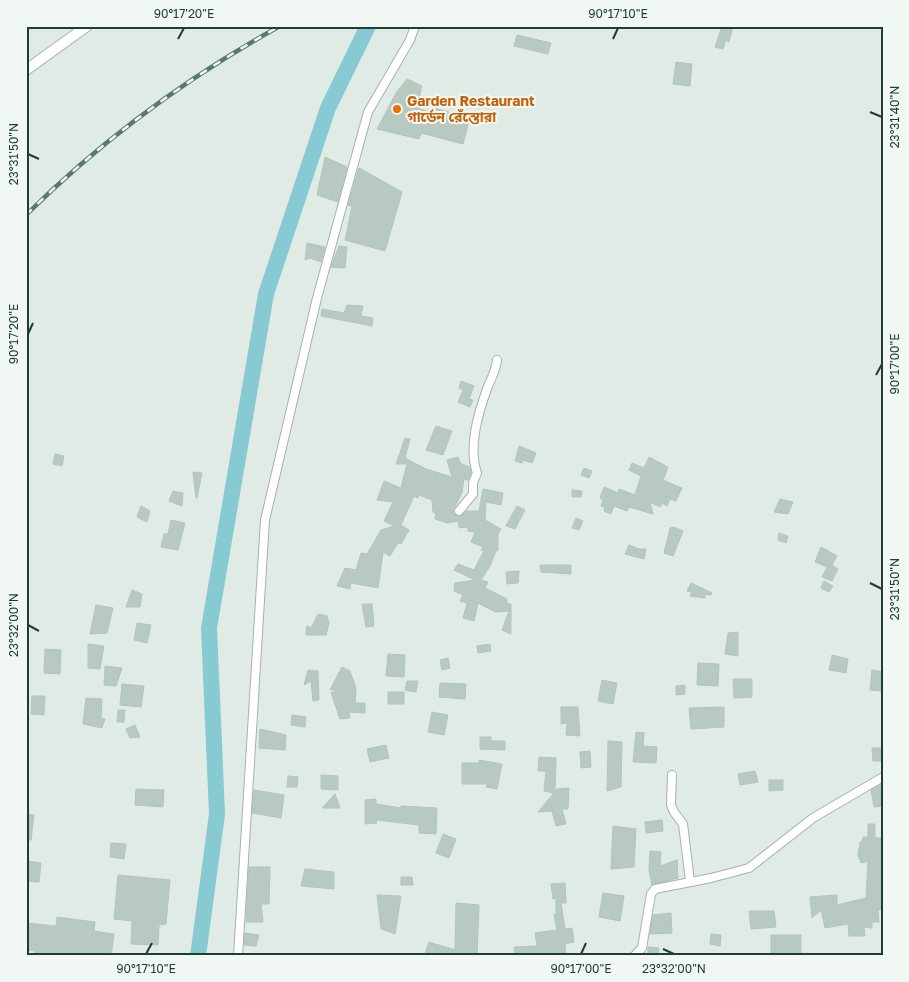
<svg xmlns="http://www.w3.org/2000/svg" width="909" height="982" font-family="'Golos Text','Noto Sans Bengali',sans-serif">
<rect width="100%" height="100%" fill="#e0ebe6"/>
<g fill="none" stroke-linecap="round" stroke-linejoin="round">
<!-- river -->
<polyline stroke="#87cad2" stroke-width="16" points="198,956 217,814 209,628 266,294 328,108 368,26"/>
</g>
<!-- building -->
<g fill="#b8c9c1" stroke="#b2c5bc">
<polygon points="722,26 733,26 729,42 726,40 723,49 715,47"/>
<polygon points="517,35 551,43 548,54 514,46"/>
<polygon points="676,62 692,64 690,86 673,84"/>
<polygon points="407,79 422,86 417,108 433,113 434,108 470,118 463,144 421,133 419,139 377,129 396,93"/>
<polygon points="325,157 347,167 338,202 317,195"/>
<polygon points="359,168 402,192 385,251 345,240 352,206 348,205"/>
<polygon points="307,243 325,247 321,262 310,258 305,260"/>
<polygon points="339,246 347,247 345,268 331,267"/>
<polygon points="347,305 363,306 361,316 373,318 372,326 321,316 322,309 344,313"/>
<polygon points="461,381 474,386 469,399 473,400 470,407 458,402 463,390 459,388"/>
<polygon points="436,426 452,431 443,455 426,450"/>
<polygon points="405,438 410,439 405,458 426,469 452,477 447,460 458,457 461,464 470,467 471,473 468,480 464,479 462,493 453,510 456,516 461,516 467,511 479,511 483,489 503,493 501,505 486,502 485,520 501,529 498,534 498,550 496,551 490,566 481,580 488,582 485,588 507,599 507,604 511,604 511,634 502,630 509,611 495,612 478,603 474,621 463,618 467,603 460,601 463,595 454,591 455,583 475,580 454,570 458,564 474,570 484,551 481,550 483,547 471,542 475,532 468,531 468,527 459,528 458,521 448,523 435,519 436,513 433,512 432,500 419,495 418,498 414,496 401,525 409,530 401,544 398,543 390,556 383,552 378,588 351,583 350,589 337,586 345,568 356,570 361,553 367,554 381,530 394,526 384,521 393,502 377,500 384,481 401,488 407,464 396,464"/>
<polygon points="519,446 536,453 532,463 523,460 522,463 515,461"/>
<polygon points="55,454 64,456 62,466 53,464"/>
<polygon points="649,457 668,467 663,480 682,488 676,501 670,499 667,506 662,503 660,507 650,502 653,514 629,507 627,511 614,506 611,514 604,511 605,508 601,506 603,500 600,498 604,487 618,493 619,489 635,495 641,476 629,470 632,463 644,468"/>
<polygon points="584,468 592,471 589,478 581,475"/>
<polygon points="193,472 202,473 197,498 196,498"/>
<polygon points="572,490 582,491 581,497 572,497"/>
<polygon points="173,491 183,493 182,506 169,501"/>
<polygon points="780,499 793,502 788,514 774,512"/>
<polygon points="141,506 150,511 147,522 137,517"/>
<polygon points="517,506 525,510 515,529 506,526"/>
<polygon points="576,518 583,521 579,530 572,528"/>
<polygon points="171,520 185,523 178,550 161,547 164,534 168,534"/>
<polygon points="674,527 683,531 673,556 664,553 670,528"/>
<polygon points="779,533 788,536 786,543 778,540"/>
<polygon points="629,545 639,549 646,549 644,559 625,554"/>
<polygon points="821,547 837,556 832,565 838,569 832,581 822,577 827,567 815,562"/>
<polygon points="540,565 571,565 571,574 541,572"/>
<polygon points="519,571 518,583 507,584 506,572"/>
<polygon points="824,581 833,586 829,592 821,588"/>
<polygon points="691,583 712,593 711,595 705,594 705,598 690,596 692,592 687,591"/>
<polygon points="132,590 142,594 140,607 126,607"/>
<polygon points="362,604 372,604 374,626 366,627"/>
<polygon points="96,605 113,608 107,633 90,634"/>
<polygon points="318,614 327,616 329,623 326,635 306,635 307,626 311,628"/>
<polygon points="137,623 151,625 147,643 134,640"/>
<polygon points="738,632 738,656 725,654 728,633"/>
<polygon points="88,644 104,646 100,669 88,668"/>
<polygon points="490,644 491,651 478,653 477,646"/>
<polygon points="45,649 61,650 60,674 44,673"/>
<polygon points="388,654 405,655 404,677 386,676"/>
<polygon points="832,655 848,659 846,673 829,670"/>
<polygon points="448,658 450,668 442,670 440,660"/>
<polygon points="698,663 719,664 718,686 697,685"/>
<polygon points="105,666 122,668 116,686 104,685"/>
<polygon points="342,667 350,671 356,688 355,703 365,703 365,713 349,712 350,718 340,719 331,693 337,689 330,690"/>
<polygon points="308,670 318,671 319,700 313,701 311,681 304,685"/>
<polygon points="872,670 883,672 882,691 870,690"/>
<polygon points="733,679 752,679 752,697 734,698"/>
<polygon points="602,680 617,683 613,704 598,701"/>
<polygon points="407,681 418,681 416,692 405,690"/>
<polygon points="440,683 466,684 465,699 439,697"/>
<polygon points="122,684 144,686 141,707 120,705"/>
<polygon points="685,685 685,694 676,695 676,686"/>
<rect x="388" y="692" width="16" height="12"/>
<polygon points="32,696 45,696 44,715 31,714"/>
<polygon points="86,698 102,699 101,718 105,719 102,728 83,724"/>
<polygon points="561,707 578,707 580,736 566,735 567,723 561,724"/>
<polygon points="724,707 724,727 691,729 689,708"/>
<polygon points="118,710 125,710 124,722 117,722"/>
<polygon points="432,712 448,715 444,735 428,732"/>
<polygon points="292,715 306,717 305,727 291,725"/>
<polygon points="135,725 140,737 130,738 126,729"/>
<polygon points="260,729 286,735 285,750 259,748"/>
<polygon points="636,732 644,733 643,746 657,747 656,763 633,762"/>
<polygon points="480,737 491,737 491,741 505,741 505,750 480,749"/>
<polygon points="608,741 622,742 621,787 607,791"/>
<polygon points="386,745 389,758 370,762 367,749"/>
<polygon points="872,748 882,748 883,761 873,761"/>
<polygon points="590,751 591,767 581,768 580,752"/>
<polygon points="539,757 556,758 555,792 557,789 569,788 568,809 562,809 566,824 556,826 552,811 538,812 554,793 544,791 546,771 538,771"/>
<polygon points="479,760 502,764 497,789 486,787 487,784 462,784 462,763 479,763"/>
<polygon points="755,771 758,782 740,785 738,774"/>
<polygon points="321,775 338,776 338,790 321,789"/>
<polygon points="288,776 298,777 297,787 287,787"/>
<polygon points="769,780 783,780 783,790 769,791"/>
<polygon points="883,784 883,806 874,807 871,790"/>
<polygon points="136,789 164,790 163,807 135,805"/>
<polygon points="254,790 284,795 281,818 252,813"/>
<polygon points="335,794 340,808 322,808"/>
<polygon points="376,799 376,804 401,808 401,806 437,808 436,834 419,833 419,825 376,820 377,823 365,824 365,800"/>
<polygon points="26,814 34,815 31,840 26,840"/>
<polygon points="662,820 663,831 646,833 645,822"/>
<polygon points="868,824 875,824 875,838 883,838 883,910 878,910 879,922 872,922 872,928 864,927 865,936 849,936 848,924 825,928 821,910 812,918 810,897 837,895 837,905 866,898 868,861 861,863 858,855 860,842 862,842 863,837 868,837"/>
<polygon points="613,826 636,829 634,867 611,869"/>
<polygon points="443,834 456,839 449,858 436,853"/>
<polygon points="111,843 126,844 124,859 110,857"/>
<polygon points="650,851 661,852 660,866 677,860 678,878 652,885 649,870"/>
<polygon points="26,861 41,863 39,882 26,881"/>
<polygon points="249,867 270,867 269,904 261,904 263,922 246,922"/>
<polygon points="305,869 334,872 334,889 301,886"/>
<polygon points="118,875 170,880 166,924 159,925 158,945 131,944 132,921 114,919"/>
<polygon points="401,877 412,877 413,885 401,885"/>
<polygon points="565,883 566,903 561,903 565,929 572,928 574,942 565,944 566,956 515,956 514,947 537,946 535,933 557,930 554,914 556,914 556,898 553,899 551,884"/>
<polygon points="603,893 624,896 620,921 599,917"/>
<polygon points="377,895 401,896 395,934 381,929"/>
<polygon points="456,903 479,905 477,956 425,954 429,942 455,950"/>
<polygon points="749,911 774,911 776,927 751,929"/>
<polygon points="671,913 672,933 650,934 653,915"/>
<polygon points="57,917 95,922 94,931 114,934 111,956 34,956 35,951 26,950 26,923 56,926"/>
<polygon points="245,933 259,935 256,946 244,945"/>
<polygon points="711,934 721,935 720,946 710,944"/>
<rect x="771" y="935" width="30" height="20"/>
<polygon points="648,947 659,948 658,956 648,956"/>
</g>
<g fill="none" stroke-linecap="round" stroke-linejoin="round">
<defs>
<g id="minor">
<path d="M459,511L473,494V483L477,473C468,447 478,414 487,389C491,378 496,371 497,360"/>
<polyline points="672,775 671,805 674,812 683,824 690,881"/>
<polyline points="238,956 265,520 317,298 368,112 410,40 415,26"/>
<polyline points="634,956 642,948 651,894 655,889 711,878 749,868 813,818 883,777"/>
</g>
<polyline id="tertiary" points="26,70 87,26"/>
</defs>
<!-- minor casing -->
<use href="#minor" stroke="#a3b3ad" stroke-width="10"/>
<!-- tertiary casing -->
<use href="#tertiary" stroke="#a3b3ad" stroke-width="12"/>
<!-- minor -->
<use href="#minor" stroke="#fff" stroke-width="8"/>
<!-- tertiary -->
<use href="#tertiary" stroke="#fff" stroke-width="10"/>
<defs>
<path id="rail" d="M26,215C101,141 188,77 280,26"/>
</defs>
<!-- rail casing -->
<use href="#rail" stroke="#5b786e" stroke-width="4.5"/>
<!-- rail -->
<use href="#rail" stroke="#f1f8f4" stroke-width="2.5" stroke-dasharray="8" stroke-linecap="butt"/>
</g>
<!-- ticks -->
<path fill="none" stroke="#203c33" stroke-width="2" d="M178,39L184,28M613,39L618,28M870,112L882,117M28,154L39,159M28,334L33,323M876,375L882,364M870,583L882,589M28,625L39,631M663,949L674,954M146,954L152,943M581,954L586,943"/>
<!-- markers -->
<circle fill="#e8710a" stroke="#f1f8f4" stroke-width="2" cx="397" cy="109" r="5"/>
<g text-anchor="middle" stroke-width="4" stroke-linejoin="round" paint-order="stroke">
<!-- food labels -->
<g font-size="14" font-weight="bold" fill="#c56008" stroke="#f1f8f4" text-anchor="start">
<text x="407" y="106">Garden Restaurant<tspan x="407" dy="16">গার্ডেন রেঁস্তোরা</tspan></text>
</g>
</g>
<!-- border -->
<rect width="909" height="982" fill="none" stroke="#f1f8f4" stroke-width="55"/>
<rect x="28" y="28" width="854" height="926" fill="none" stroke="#203c33" stroke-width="2"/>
<g font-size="12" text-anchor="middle" fill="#203c33">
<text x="184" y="18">90°17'20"E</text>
<text x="618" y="18">90°17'10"E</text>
<text transform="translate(895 117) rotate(-90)" y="4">23°31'40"N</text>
<text transform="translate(14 154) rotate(-90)" y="4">23°31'50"N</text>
<text transform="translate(14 334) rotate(-90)" y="4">90°17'20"E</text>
<text transform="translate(895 364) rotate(-90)" y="4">90°17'00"E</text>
<text transform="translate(895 589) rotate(-90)" y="4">23°31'50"N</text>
<text transform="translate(14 625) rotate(-90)" y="4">23°32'00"N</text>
<text x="146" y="973">90°17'10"E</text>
<text x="581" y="973">90°17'00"E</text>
<text x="674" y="973">23°32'00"N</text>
</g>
</svg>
